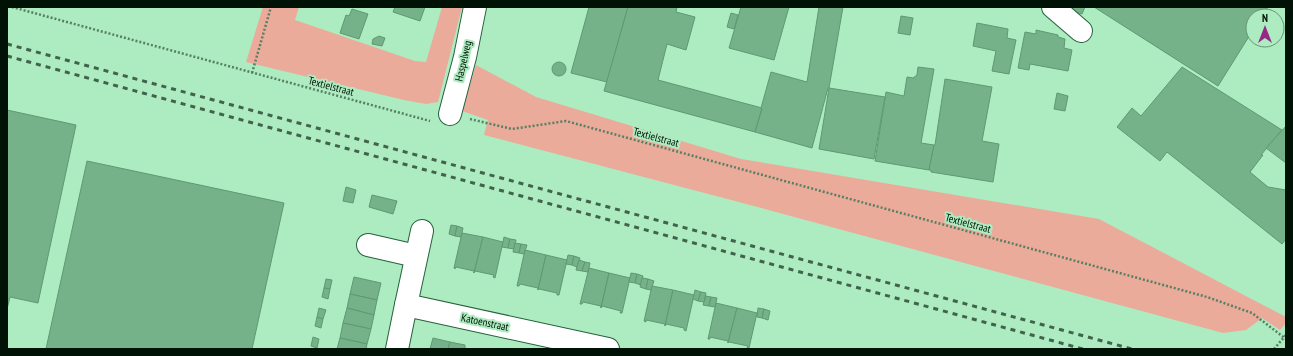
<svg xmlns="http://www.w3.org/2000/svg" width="1293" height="356" font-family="'PT Sans Narrow',sans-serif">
<rect width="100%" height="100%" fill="#adebc0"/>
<!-- green -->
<g fill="#ebab9b">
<polygon points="263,7 299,7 295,20 415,61 426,62 442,7 462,7 438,102 426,104 404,100 246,62"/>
<polygon points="476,65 536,97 741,159 1099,219 1286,317 1286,323 1280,330 1262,318 1246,330 1223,333 735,201 484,135 488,120 462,111"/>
</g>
<!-- building -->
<g fill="#76b289" stroke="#5e9971">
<polygon points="395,7 425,7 420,21 393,12"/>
<polygon points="589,7 628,7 607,82 571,73"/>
<polygon points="628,7 677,7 676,12 695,17 686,50 667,44 658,80 762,108 755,132 604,91"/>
<polygon points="741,7 789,7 774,60 729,48"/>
<polygon points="819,7 843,7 829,88 828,88 812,148 755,132 762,109 761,108 771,72 807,82"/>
<polygon points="1067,7 1085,7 1082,14 1067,9"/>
<polygon points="1094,7 1268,7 1262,16 1253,16 1253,30 1218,86"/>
<polygon points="352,9 368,14 359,39 340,33 346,15 349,16"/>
<polygon points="731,13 738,15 734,29 727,27"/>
<polygon points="901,16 913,18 910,35 898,33"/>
<polygon points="977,23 1008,29 1007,38 1016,40 1009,74 992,71 996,51 973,46"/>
<polygon points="1036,30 1058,35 1058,37 1065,39 1064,48 1072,50 1068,71 1030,64 1029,70 1018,68 1025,32 1036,34"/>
<polygon points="379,36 385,38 382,46 372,44 373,39"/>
<circle cx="559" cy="69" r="7"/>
<polygon points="918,67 934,69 921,143 934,145 929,170 875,161 886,92 904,96 907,77 913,78 917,75"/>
<polygon points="1182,67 1282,130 1261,155 1263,155 1250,172 1268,187 1286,190 1286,239 1282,244 1167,152 1160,161 1117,127 1132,108 1141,116"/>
<polygon points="945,79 992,87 982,141 999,144 993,182 931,172 931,170 929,170 934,145 935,145"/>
<polygon points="829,88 885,97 874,159 819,149"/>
<polygon points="1057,93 1068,96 1065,111 1054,109"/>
<polygon points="7,110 76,125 38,303 10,297 7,309"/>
<polygon points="1286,126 1286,163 1266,148"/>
<polygon points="87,161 284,203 252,349 46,349"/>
<polygon points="346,187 356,190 353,203 343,201"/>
<polygon points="372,195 397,201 393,214 369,207"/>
<polygon points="451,225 457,226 455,236 449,234"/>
<polygon points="457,226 463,228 461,237 455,236"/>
<polygon points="462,233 483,237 474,273 474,271 456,267 455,269 454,268"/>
<polygon points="483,237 503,242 495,278 493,277 494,275 475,271 474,273"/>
<polygon points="504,237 510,239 508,248 502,247"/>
<polygon points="510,239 516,240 514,249 508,248"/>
<polygon points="515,243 521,244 519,253 513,252"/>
<polygon points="521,244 527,245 524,254 519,253"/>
<polygon points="525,250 546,255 538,290 538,288 520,284 519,286 517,286"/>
<polygon points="546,255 567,260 559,295 557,295 557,293 539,289 538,290"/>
<polygon points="568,255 574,256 572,265 566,264"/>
<polygon points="574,256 580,258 577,267 572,265"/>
<polygon points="579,260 585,262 582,271 576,270"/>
<polygon points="585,262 590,263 588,272 582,271"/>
<polygon points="589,268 609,273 601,308 601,306 583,302 582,304 580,304"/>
<polygon points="609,273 630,278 622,313 620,313 621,311 602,306 601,308"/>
<polygon points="631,273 637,274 635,283 629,282"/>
<polygon points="637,274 643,276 641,285 635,283"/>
<polygon points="354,277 381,283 377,300 350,294"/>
<polygon points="642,278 648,279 646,289 640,287"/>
<polygon points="326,279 332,280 330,289 324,288"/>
<polygon points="648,279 654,281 651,290 646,289"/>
<polygon points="652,286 673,290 665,326 665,324 646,320 646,322 644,321"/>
<polygon points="324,288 330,289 328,299 322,297"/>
<polygon points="673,290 694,295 686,331 684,330 684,328 666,324 665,326"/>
<polygon points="695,290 701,292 698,301 693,299"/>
<polygon points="701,292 706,293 704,302 698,301"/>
<polygon points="350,294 377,300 374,315 347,308"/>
<polygon points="706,296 711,297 709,306 703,305"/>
<polygon points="711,297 717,298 715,307 709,306"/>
<polygon points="716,303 737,308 728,343 728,341 710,337 710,339 708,339"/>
<polygon points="319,308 326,310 323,319 317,317"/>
<polygon points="347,308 374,315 371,329 343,323"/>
<polygon points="737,308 757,313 749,348 747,348 748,346 729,342 728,343"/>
<polygon points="758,308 764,309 762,318 757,317"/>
<polygon points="764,309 770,311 768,320 762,318"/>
<polygon points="317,317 323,319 321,328 315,326"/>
<polygon points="343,323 371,329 367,344 340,338"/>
<polygon points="313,337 319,339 317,348 311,346"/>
<polygon points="340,338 367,344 366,349 337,349"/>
<polygon points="433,338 450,342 448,349 430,349"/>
<polygon points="450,342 465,345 465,349 448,349"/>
</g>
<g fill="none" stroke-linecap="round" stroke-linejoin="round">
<defs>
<g id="minor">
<polyline points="1053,7 1081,31"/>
<polyline points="450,114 465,57 475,7"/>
<polyline points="368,245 416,256"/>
<polyline points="406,305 422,231"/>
<polyline points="397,349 406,305 608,349"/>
</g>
</defs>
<!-- minor casing -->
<use href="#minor" stroke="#25613d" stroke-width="24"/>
<!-- path -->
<g stroke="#577f63" stroke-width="2.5" stroke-dasharray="2 2" stroke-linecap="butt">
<polyline points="12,7 430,121"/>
<polyline points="252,73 271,7"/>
<polyline points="470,119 512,129 566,121 1207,297 1252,313 1286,339"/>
<polyline points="1274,349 1286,335"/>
</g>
<!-- minor -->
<use href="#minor" stroke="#fff" stroke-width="22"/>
<!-- rail -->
<g stroke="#41634b" stroke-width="3" stroke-dasharray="5 5" stroke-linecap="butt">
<polyline points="7,44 1132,349"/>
<polyline points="7,56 1083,349"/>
</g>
</g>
<g text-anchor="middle" stroke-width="4" stroke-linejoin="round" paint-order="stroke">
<!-- street labels -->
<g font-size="11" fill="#001205" stroke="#adebc0">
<text transform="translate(463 61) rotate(-77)" y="4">Haspelweg</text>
<text transform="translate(331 86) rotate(15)" y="4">Textielstraat</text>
<text transform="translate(656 137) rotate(15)" y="4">Textielstraat</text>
<text transform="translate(968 223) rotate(15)" y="4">Textielstraat</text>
<text transform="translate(485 322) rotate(12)" y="4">Katoenstraat</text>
</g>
</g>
<!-- border -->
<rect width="1293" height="356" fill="none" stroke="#001205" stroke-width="16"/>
<!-- north arrow -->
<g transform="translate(1265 28)"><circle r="19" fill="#adebc0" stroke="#689475"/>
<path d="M0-3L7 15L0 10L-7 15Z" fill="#962888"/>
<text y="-6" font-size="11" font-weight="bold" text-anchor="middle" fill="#001205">N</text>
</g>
</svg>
